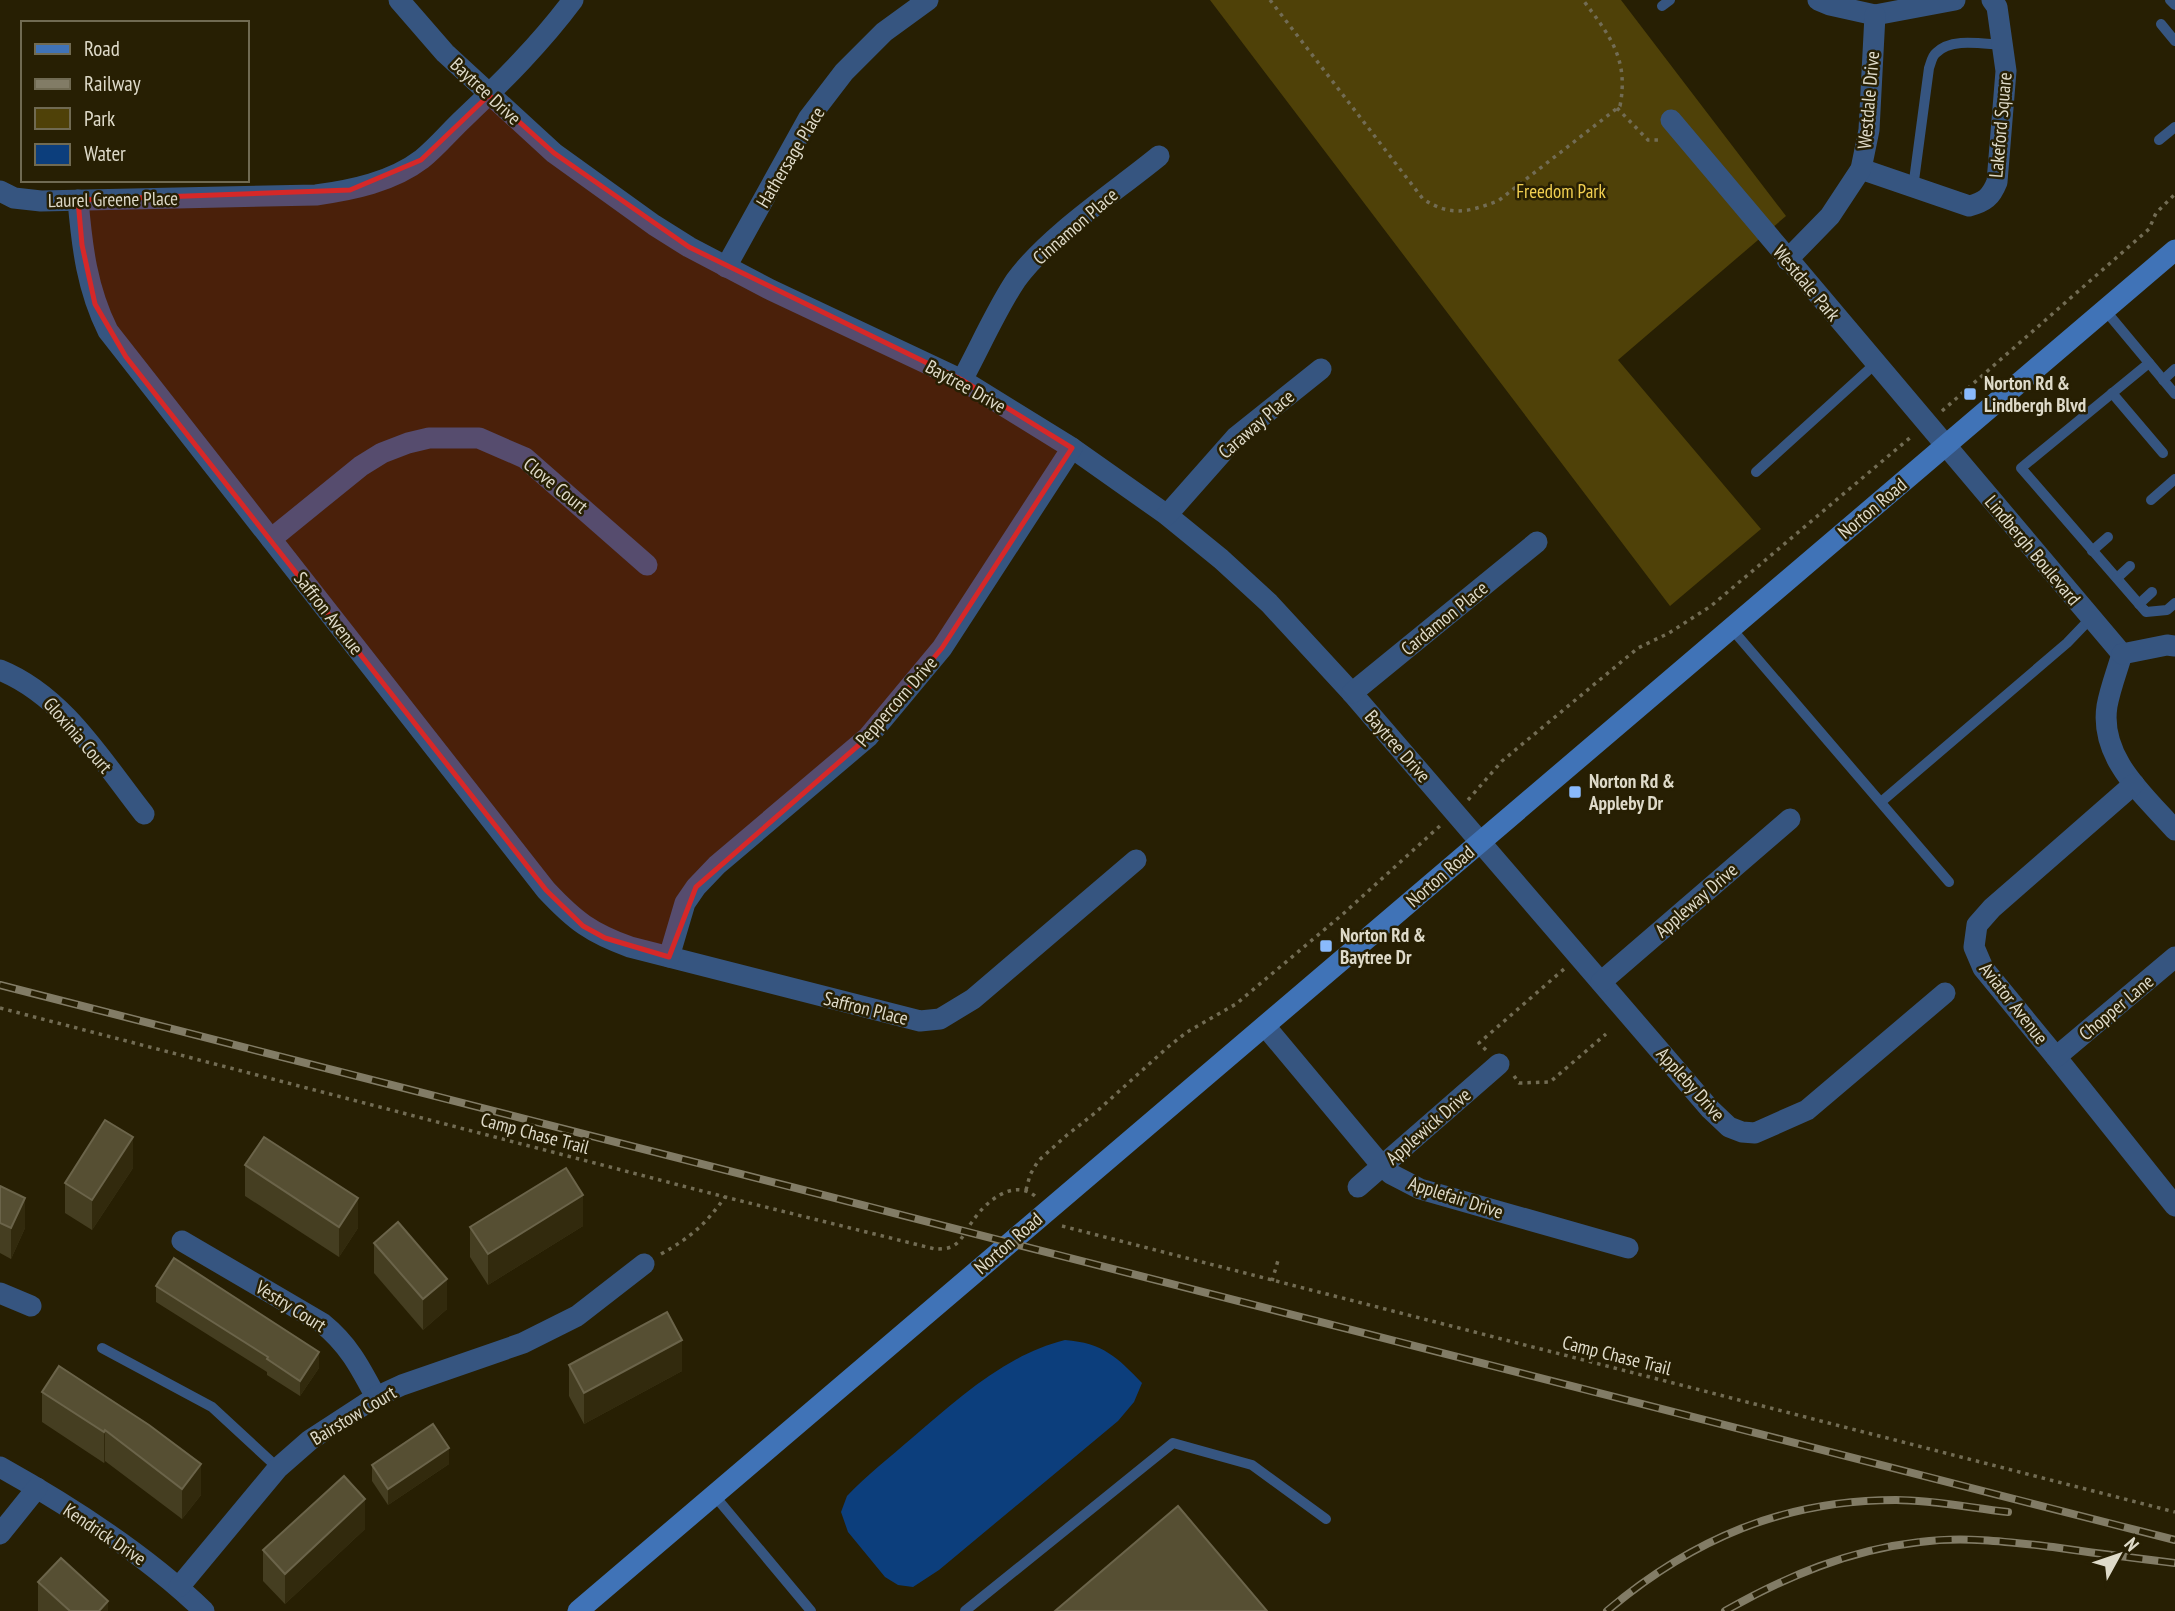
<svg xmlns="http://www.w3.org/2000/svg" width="2175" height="1611" font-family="'PT Sans Narrow',sans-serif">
<rect width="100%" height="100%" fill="#271f03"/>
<!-- green -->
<polygon fill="#4f4108" points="1210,0 1621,0 1786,216 1618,360 1761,529 1670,606"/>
<!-- water -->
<path fill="#0c3e7c" d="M1065,1340C1103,1343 1117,1357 1142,1383L1134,1402L1118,1421L939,1570L913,1587L898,1585L885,1577L848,1532L841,1512L847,1496C867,1475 890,1457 912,1438C958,1399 1005,1355 1065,1340Z"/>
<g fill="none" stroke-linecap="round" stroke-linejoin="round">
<!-- path -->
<g stroke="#726c54" stroke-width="3.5" stroke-dasharray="3.5 5" stroke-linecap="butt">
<path d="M1270,0L1423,199C1451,217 1468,212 1498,201L1620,106C1629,59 1610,36 1583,0"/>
<polyline points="1617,108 1648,140 1661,140"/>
<polyline points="1942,411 2149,229 2156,213 2175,194"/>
<polyline points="1468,800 1502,761 1638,648 1669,633 1711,606 1912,436"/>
<path d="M0,1008L725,1197L935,1249C940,1249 946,1249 951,1247C962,1242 965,1231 972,1222C985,1202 1013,1178 1035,1196"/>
<polyline points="1486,1050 1479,1043 1564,969"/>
<polyline points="1514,1076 1519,1083 1550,1082 1606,1034"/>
<polyline points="1026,1190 1030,1175 1038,1161 1067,1135 1095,1113 1168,1047 1187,1032 1236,1004 1343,914 1442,824"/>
<polyline points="1062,1226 2175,1512"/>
<path d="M661,1254C691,1237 705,1225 725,1197"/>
<polyline points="1272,1281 1279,1257"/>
</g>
<!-- lane -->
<g stroke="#365580" stroke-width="10">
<polyline points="2170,0 2175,5"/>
<polyline points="1662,6 1670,0"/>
<polyline points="2161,24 2175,41"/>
<polyline points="2159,140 2175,127"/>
<path d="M1913,188L1929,68C1931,63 1932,56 1936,53C1951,37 1983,44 2002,45"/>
<polyline points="2105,310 2175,394"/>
<polyline points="2149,363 2021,468 2146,612 2167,610 2175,603"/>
<polyline points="2163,380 2175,369"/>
<polyline points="2112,393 2163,453"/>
<polyline points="1756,472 1875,364"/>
<polyline points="2151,500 2175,479"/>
<polyline points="2092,551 2108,537"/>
<polyline points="2117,578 2130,566"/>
<polyline points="2139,604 2152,592"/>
<polyline points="1731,628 1949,882"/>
<polyline points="1881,802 2067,643 2091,618"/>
<polyline points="102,1348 212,1407 278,1468"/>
<polyline points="714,1495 811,1611"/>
<polyline points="965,1611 1173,1443 1252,1465 1326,1519"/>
</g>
<!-- street -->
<g stroke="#365580" stroke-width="21">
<polyline points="399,0 445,53 554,153 654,225 689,247 771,290 962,380 1072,448 1167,515 1221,559 1269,603 1352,693 1710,1109 1729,1127 1742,1132 1755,1133 1807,1110 1945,993"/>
<polyline points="1818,0 1830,5 1875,15 1955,0"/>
<polyline points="1671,120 2122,654"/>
<path d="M1861,169L1969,206C1985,202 1991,197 1997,182L2006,71L1997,7L1992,0"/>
<path d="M0,191L14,198L41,201L316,195C352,190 392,182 422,159C437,147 450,131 464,118C503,81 541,43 573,0"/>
<path d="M78,200C82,247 87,289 108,331L546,890C575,921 591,933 630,947L920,1021L940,1019L973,999L1136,860"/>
<polyline points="1787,260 1830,216 1861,169 1869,130 1875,15"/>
<polyline points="726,267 808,119 844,72 884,32 928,0"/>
<path d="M962,380C979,349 997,308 1016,280C1049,235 1115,192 1159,156"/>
<polyline points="1167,515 1236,437 1321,369"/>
<polyline points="271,539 361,466 382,453 408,443 429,438 479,438 525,458 647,565"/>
<path d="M2122,654C2117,671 2110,689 2107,706C2099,758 2144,795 2175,830"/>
<polyline points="2122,654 2167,645 2175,646"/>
<path d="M0,670C64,696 102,761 144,814"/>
<polyline points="1352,693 1537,542"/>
<polyline points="2134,784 1992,908 1977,925 1974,947 1983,968 2056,1057 2175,1206"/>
<polyline points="669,957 685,903 696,887 717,865 868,737 942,648 1072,448"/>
<polyline points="1601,982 1790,819"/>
<polyline points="1265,1026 1382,1166 1391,1174 1420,1189 1628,1248"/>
<polyline points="2056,1057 2175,957"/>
<polyline points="1358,1187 1499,1064"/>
<path d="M182,1241L322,1323C349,1345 360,1367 376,1397"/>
<polyline points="0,1293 31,1306"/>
<path d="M0,1467C70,1506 146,1555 204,1611"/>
<polyline points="0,1534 37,1488"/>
<polyline points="179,1587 278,1468 310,1440 376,1397 402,1385 523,1343 577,1316 644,1264"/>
</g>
<!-- secondary -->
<polyline stroke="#4073b7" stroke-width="21" points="578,1611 2175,250"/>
<defs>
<g id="rail">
<polyline points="0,985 2175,1540"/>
<path d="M1607,1611C1692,1539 1784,1500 1896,1500C1933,1500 1971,1508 2008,1512"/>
<path d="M1725,1611C1787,1576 1849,1550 1920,1542C1964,1536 2010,1542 2053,1547C2094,1553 2134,1558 2175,1563"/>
</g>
</defs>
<!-- rail casing -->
<use href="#rail" stroke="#827c66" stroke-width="8"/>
<!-- rail -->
<use href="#rail" stroke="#271f03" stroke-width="5" stroke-dasharray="16" stroke-linecap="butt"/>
</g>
<!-- wall -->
<g fill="#453e21">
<polygon points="245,1165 358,1228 339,1257 245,1196"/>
<polygon points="133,1168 92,1230 65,1213 65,1183"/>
<polygon points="0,1186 25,1228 11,1259 0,1253"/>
<polygon points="583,1226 488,1285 470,1257 470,1227"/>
<polygon points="374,1243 447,1309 423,1330 374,1273"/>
<polygon points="156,1286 319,1368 300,1396 267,1375 267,1372 156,1302"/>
<polygon points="569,1365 682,1371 584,1424 569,1396"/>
<polygon points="59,1366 201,1495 182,1519 105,1461 104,1463 42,1422 42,1392"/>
<polygon points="449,1464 388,1505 372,1481 372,1465"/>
<polygon points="365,1529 285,1604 263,1581 263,1550"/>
<polygon points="38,1582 108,1611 38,1611"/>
</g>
<!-- shaded-wall -->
<g fill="#322a0d">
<polygon points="133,1137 133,1168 92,1230 92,1200"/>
<polygon points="583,1195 583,1226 488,1285 488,1254"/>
<polygon points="25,1198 25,1228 11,1259 11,1228"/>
<polygon points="358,1198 358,1228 339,1257 339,1227"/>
<polygon points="447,1279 447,1309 423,1330 423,1299"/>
<polygon points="682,1340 682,1371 584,1424 584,1393"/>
<polygon points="319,1352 319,1368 300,1396 300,1381"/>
<polygon points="105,1430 105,1461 104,1463 104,1432"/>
<polygon points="449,1448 449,1464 388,1505 388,1489"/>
<polygon points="201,1464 201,1495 182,1519 182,1489"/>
<polygon points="365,1499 365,1529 285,1604 285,1574"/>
<polygon points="108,1601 108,1611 99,1611"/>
</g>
<!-- building -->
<g fill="#564f33" stroke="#6b644a" stroke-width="2">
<polygon points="105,1120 133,1137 92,1200 65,1183"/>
<polygon points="264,1137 358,1198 339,1227 245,1165"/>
<polygon points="566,1168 583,1195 488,1254 470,1227"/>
<polygon points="0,1186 25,1198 11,1228 0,1223"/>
<polygon points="398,1222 447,1279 423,1299 374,1243"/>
<polygon points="174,1258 319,1352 300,1381 267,1359 268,1357 156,1286"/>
<polygon points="667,1312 682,1340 584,1393 569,1365"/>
<polygon points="59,1366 149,1425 201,1464 182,1489 105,1430 104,1432 42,1392"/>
<polygon points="433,1424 449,1448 388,1489 372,1465"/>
<polygon points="344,1476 365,1499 285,1574 263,1550"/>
<polygon points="1178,1506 1267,1611 1055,1611"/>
<polygon points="61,1558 108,1601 99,1611 70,1611 38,1582"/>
</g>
<!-- marked area -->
<path fill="#d62828" fill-opacity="0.2" stroke="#d62828" stroke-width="5" stroke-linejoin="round" d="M489,95L554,153L689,247L962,380L1072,448L942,648L868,737L696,887L669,957L605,938L583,926L546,890L126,357L95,304L82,245L78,200L350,190L421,160Z"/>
<!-- markers -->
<g fill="#8abafc" stroke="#271f03" stroke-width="2.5">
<rect x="1963" y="387" width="14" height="14" rx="3.5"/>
<rect x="1568" y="785" width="14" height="14" rx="3.5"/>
<rect x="1319" y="939" width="14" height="14" rx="3.5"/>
</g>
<g text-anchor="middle" stroke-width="5" stroke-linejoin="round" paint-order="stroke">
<!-- street labels -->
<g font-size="19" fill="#dedac9" stroke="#271f03">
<text transform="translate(486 91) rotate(43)" y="7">Baytree Drive</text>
<text transform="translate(1868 100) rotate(-85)" y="7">Westdale Drive</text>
<text transform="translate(2000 125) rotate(-85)" y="7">Lakeford Square</text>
<text transform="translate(790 157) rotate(-59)" y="7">Hathersage Place</text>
<text transform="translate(113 199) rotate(-1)" y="7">Laurel Greene Place</text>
<text transform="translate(1075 226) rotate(-41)" y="7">Cinnamon Place</text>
<text transform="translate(1807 283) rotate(50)" y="7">Westdale Park</text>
<text transform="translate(966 386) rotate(29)" y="7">Baytree Drive</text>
<text transform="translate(1256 424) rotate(-41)" y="7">Caraway Place</text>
<text transform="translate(556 485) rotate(39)" y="7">Clove Court</text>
<text transform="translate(1872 508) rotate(-40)" y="7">Norton Road</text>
<text transform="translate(2033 550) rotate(50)" y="7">Lindbergh Boulevard</text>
<text transform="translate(329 613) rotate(52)" y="7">Saffron Avenue</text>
<text transform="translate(1444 618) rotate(-39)" y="7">Cardamon Place</text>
<text transform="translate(896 701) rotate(-49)" y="7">Peppercorn Drive</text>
<text transform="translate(78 735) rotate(49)" y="7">Gloxinia Court</text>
<text transform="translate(1398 746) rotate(49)" y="7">Baytree Drive</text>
<text transform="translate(1440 876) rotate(-41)" y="7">Norton Road</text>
<text transform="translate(1696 900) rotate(-41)" y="7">Appleway Drive</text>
<text transform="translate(2014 1003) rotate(52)" y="7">Aviator Avenue</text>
<text transform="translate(2116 1007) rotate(-40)" y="7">Chopper Lane</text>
<text transform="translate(866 1008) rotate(14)" y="7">Saffron Place</text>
<text transform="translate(1691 1084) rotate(48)" y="7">Appleby Drive</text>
<text transform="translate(1428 1126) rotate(-41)" y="7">Applewick Drive</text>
<text transform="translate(535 1133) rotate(15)" y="7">Camp Chase Trail</text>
<text transform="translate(1456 1197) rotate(18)" y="7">Applefair Drive</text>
<text transform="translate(1008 1243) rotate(-41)" y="7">Norton Road</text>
<text transform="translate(291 1306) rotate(32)" y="7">Vestry Court</text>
<text transform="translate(1617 1355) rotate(14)" y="7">Camp Chase Trail</text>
<text transform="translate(353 1415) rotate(-31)" y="7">Bairstow Court</text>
<text transform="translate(105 1534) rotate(34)" y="7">Kendrick Drive</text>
</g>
<!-- park labels -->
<g font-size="19" fill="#f2d051" stroke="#271f03">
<text x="1561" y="198">Freedom Park</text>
</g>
<!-- poi labels -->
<g font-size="19" font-weight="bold" fill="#dedac9" stroke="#271f03" text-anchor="start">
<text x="1984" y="390">Norton Rd &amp;<tspan x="1984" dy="22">Lindbergh Blvd</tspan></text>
<text x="1589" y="788">Norton Rd &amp;<tspan x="1589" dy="22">Appleby Dr</tspan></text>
<text x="1340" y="942">Norton Rd &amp;<tspan x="1340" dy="22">Baytree Dr</tspan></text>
</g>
</g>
<!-- legend -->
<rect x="21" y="21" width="228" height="161" fill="#271f03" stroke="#706a52" stroke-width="2"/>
<rect x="35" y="44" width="35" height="10" fill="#4073b7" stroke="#706a52" stroke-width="2"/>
<text x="84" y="56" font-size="21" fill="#dedac9">Road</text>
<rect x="35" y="79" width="35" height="10" fill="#827c66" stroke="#706a52" stroke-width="2"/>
<text x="84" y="91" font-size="21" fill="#dedac9">Railway</text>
<rect x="35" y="108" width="35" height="21" fill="#4f4108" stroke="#706a52" stroke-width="2"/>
<text x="84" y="126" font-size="21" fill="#dedac9">Park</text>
<rect x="35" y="144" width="35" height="21" fill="#0c3e7c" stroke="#706a52" stroke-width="2"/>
<text x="84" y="161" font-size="21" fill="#dedac9">Water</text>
<!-- north arrow -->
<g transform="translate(2119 1555) rotate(50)" stroke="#271f03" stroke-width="5" paint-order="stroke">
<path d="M0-5L12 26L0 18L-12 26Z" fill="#dedac9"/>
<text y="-10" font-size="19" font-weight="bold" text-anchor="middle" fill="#dedac9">N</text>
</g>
</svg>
